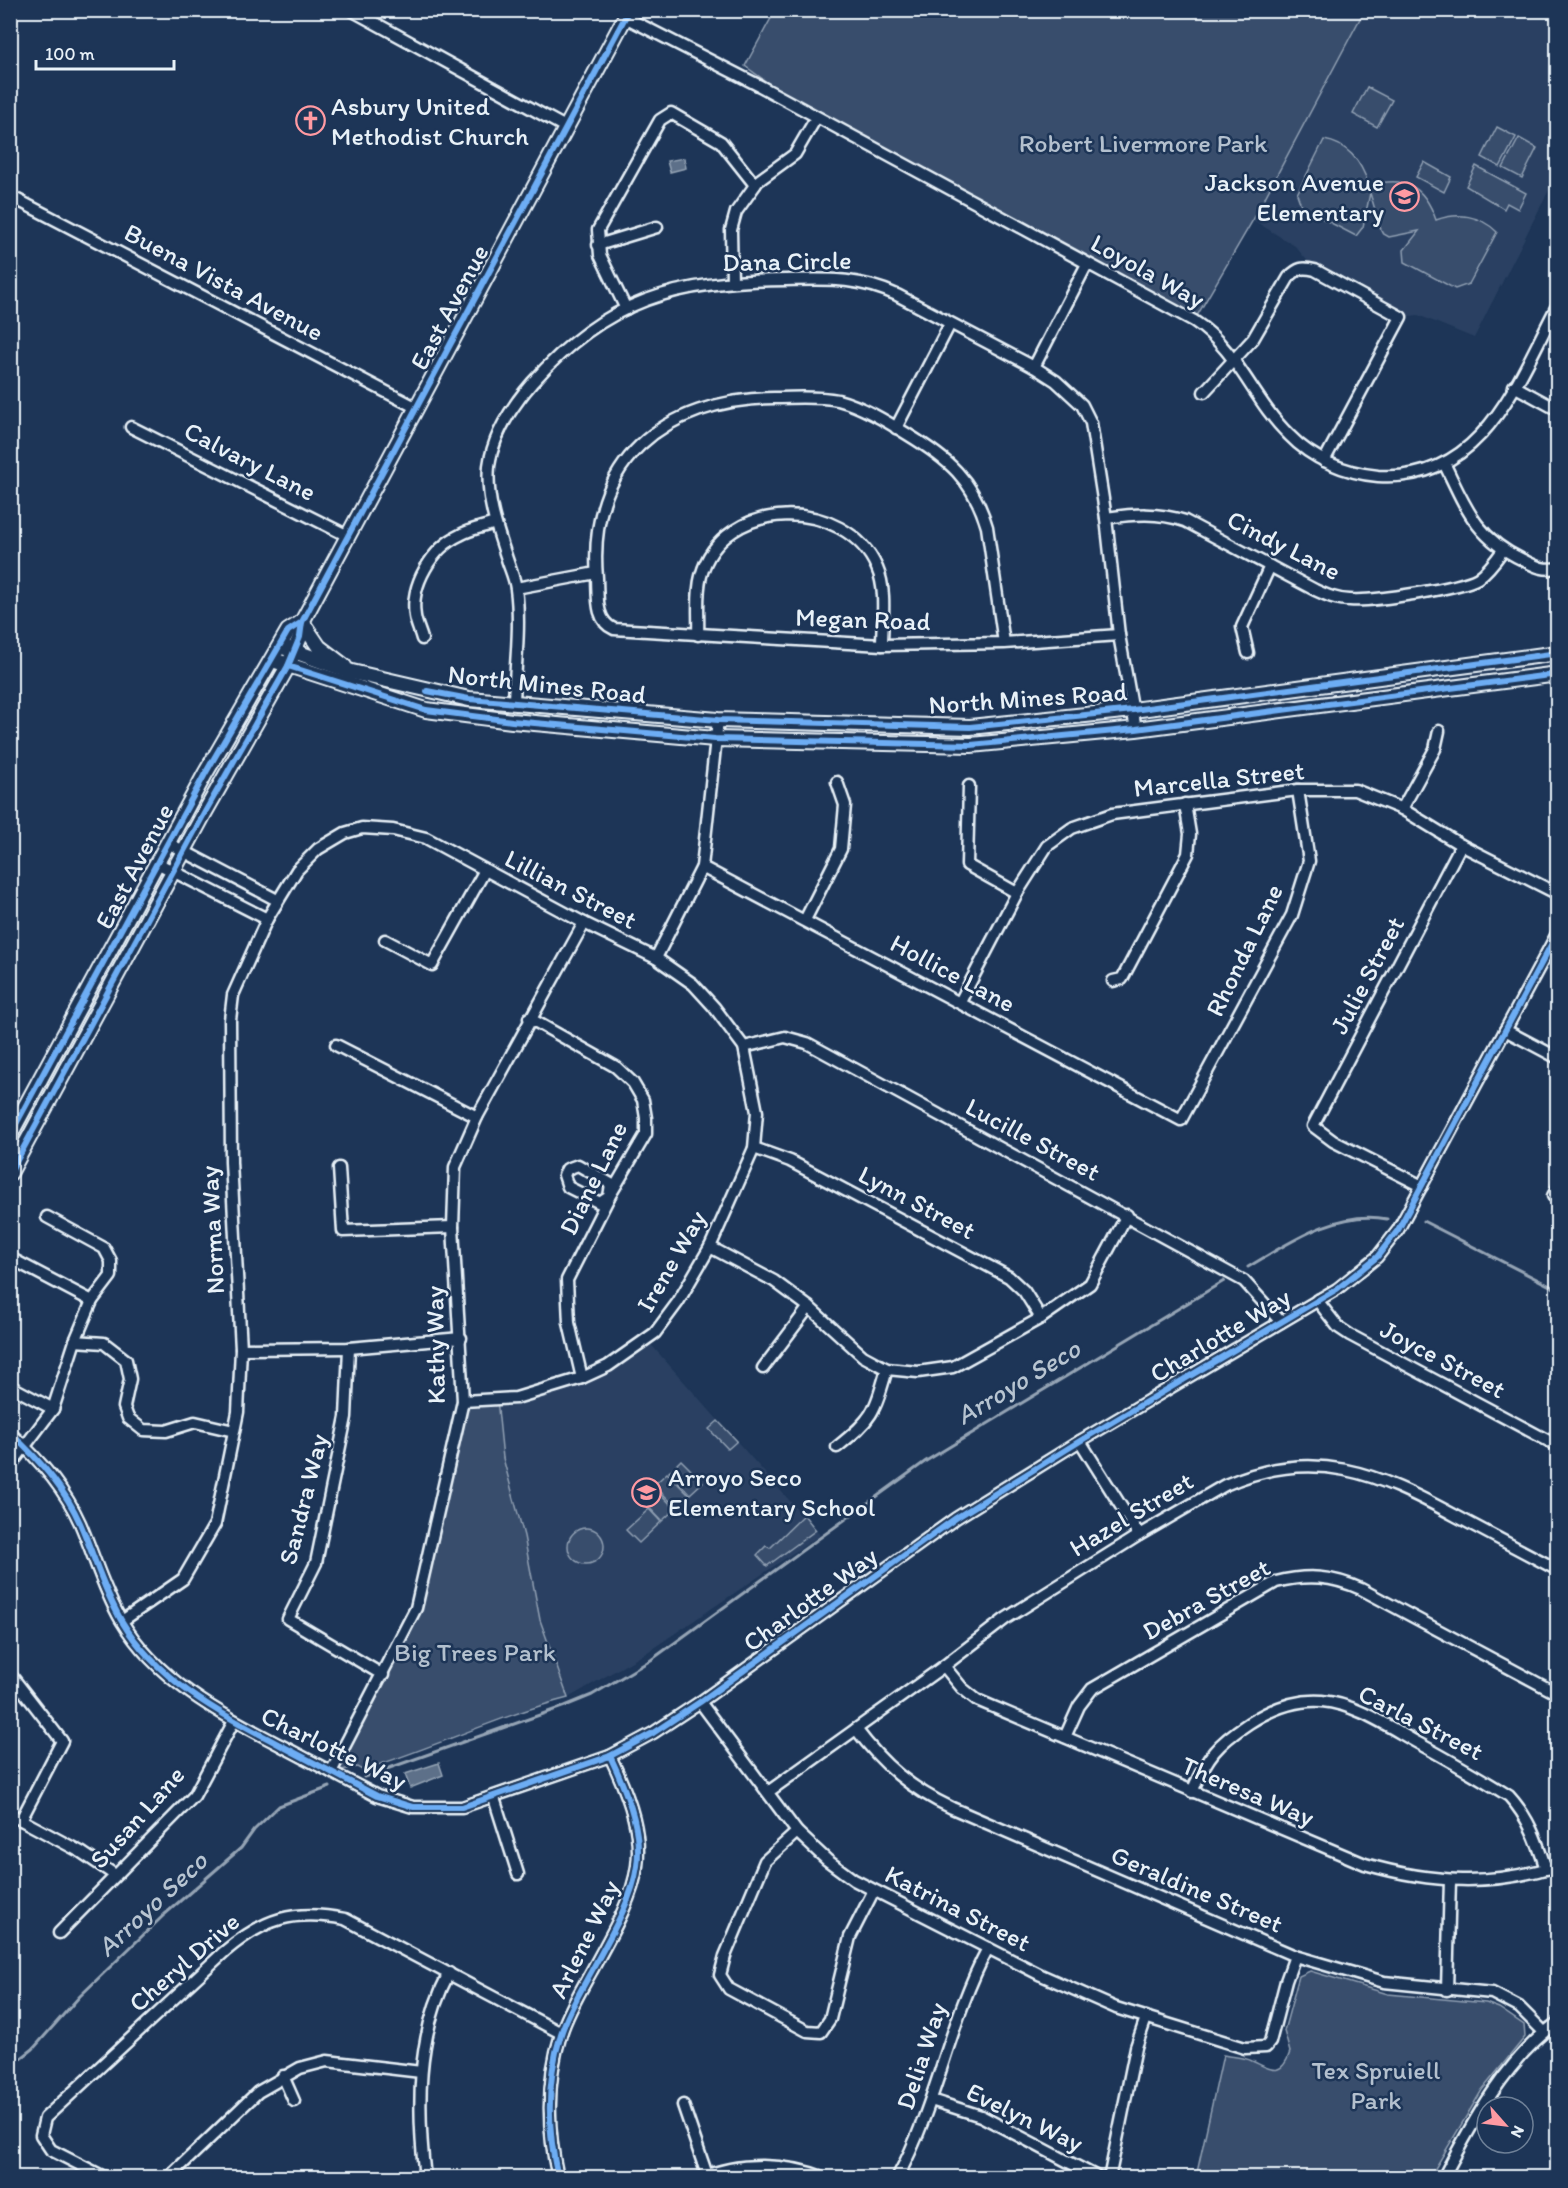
<svg xmlns="http://www.w3.org/2000/svg" width="1568" height="2188" font-family="Itim,sans-serif">
<rect width="100%" height="100%" fill="#1d3557"/>
<filter id="ink" filterUnits="userSpaceOnUse"><feTurbulence type="fractalNoise" baseFrequency=".0167" numOctaves="2"/><feDisplacementMap in="SourceGraphic" scale="12" xChannelSelector="R" yChannelSelector="G"/><feConvolveMatrix kernelMatrix="1 2 1 2 8 2 1 2 1" color-interpolation-filters="sRGB"/></filter>
<g filter="url(#ink)">
<!-- built -->
<g fill="#2a4162">
<polygon points="1364,11 1557,11 1557,174 1474,338 1418,315 1401,317 1315,270 1295,246 1253,220"/>
<polygon points="646,1339 820,1535 646,1653 568,1698 540,1620 524,1536 503,1458 497,1399 582,1378"/>
</g>
<!-- green -->
<g fill="#374d6c" stroke="#909fb2" stroke-width="1.5">
<polygon points="775,11 1364,11 1253,220 1194,321 816,118 745,66"/>
<polygon points="1367,87 1392,100 1377,127 1353,114"/>
<polygon points="1497,127 1516,137 1500,167 1482,157"/>
<polygon points="1519,138 1537,148 1522,178 1503,168"/>
<path d="M1324,140C1349,144 1362,163 1369,186C1404,175 1424,185 1436,220C1458,212 1480,215 1497,232L1469,284L1455,289L1405,262L1404,250L1419,231L1389,237L1382,233L1370,193L1363,227L1356,236L1302,208L1297,194Z"/>
<polygon points="1424,162 1451,177 1444,192 1416,177"/>
<polygon points="1476,166 1526,193 1518,209 1507,203 1504,209 1466,186"/>
<path d="M497,1399L503,1458L524,1536L540,1620L568,1698C497,1716 432,1749 362,1770L357,1767L331,1772L416,1608L463,1401Z"/>
<polygon points="718,1421 737,1441 728,1449 709,1429"/>
<polygon points="681,1460 703,1482 690,1494 669,1472"/>
<polygon points="667,1473 689,1495 676,1507 654,1485"/>
<polygon points="653,1486 675,1509 662,1521 640,1498"/>
<polygon points="649,1509 661,1522 639,1543 626,1530"/>
<polygon points="804,1515 816,1530 767,1566 757,1555 766,1546 770,1548"/>
<circle cx="586" cy="1546" r="18"/>
<path d="M1310,1971L1388,1994L1486,2003L1499,2008L1524,2025L1525,2037L1482,2090L1430,2177H1196L1223,2055C1232,2057 1244,2057 1252,2061C1270,2069 1281,2079 1290,2052L1284,2031L1299,1976Z"/>
</g>
<!-- water -->
<g fill="#5d7089" stroke="#95a4b5" stroke-width="1.5">
<polygon points="684,158 686,168 670,172 667,161"/>
<polygon points="439,1763 443,1775 410,1788 405,1774"/>
</g>
<g fill="none" stroke-linecap="round" stroke-linejoin="round">
<!-- stream -->
<g stroke="#95a4b5" stroke-width="3">
<polyline points="1423,1221 1558,1290"/>
<path d="M1248,1267C1289,1243 1337,1209 1387,1219"/>
<polyline points="364,1777 565,1706 592,1695 651,1660 926,1461 1224,1281"/>
<polyline points="10,2067 33,2049 80,1996 164,1915 241,1848 254,1830 279,1806 330,1787"/>
</g>
<defs>
<g id="minor">
<polyline points="353,11 567,128"/>
<path d="M625,17L760,86L1194,321C1238,350 1252,399 1289,435C1312,459 1345,473 1378,476C1483,483 1517,381 1558,304"/>
<polyline points="10,196 417,408"/>
<polyline points="598,245 657,227"/>
<polyline points="732,281 731,230 736,212 758,181 795,154 816,118"/>
<polyline points="626,309 600,255 598,230 660,120 671,113 721,142 755,185"/>
<polyline points="1034,367 1087,264"/>
<polyline points="1514,386 1558,410"/>
<path d="M1204,392L1253,339L1289,277C1298,268 1302,267 1315,270L1401,317L1324,461"/>
<polyline points="131,427 348,536"/>
<polyline points="896,428 950,324"/>
<path d="M1445,465C1466,508 1476,538 1523,560C1535,566 1543,571 1558,568"/>
<path d="M1106,518C1135,514 1157,512 1185,521L1315,590C1326,595 1337,600 1350,600C1372,602 1461,588 1478,578C1488,571 1496,560 1503,550"/>
<polyline points="516,588 596,573"/>
<path d="M698,635C699,616 696,594 701,576C722,497 846,496 877,568C887,590 882,621 882,645"/>
<path d="M422,639C420,631 416,624 415,616C410,585 432,548 460,535C470,529 484,527 495,523"/>
<path d="M1004,643L987,527C973,479 948,459 907,434C886,421 861,406 838,400C817,396 795,398 774,398C664,400 587,461 597,578C598,596 595,621 614,629L882,645L1004,643L1119,635"/>
<polyline points="1248,653 1242,627 1270,566"/>
<path d="M514,702C515,666 521,626 516,589C515,579 510,569 507,559C497,529 486,499 489,466C493,435 512,406 532,383C607,298 677,281 786,280C828,279 858,277 897,295L1034,367L1056,381L1082,405L1091,423L1106,518L1119,635L1136,729"/>
<polyline points="969,786 967,865 1017,893"/>
<polyline points="1402,809 1435,749 1439,731"/>
<polyline points="168,843 277,900"/>
<polyline points="157,863 267,919"/>
<polyline points="702,867 1181,1120 1292,915 1309,861 1298,790"/>
<polyline points="805,920 841,849 845,805 837,782"/>
<polyline points="385,940 432,965 485,870"/>
<polyline points="656,958 702,867 718,720"/>
<polyline points="1113,981 1122,979 1188,854 1190,834 1185,804"/>
<polyline points="960,1002 1017,893 1047,846 1072,828 1112,814 1298,790 1355,790 1402,809 1461,845 1558,894"/>
<polyline points="529,1018 616,1067 633,1083 643,1100 646,1118 646,1134 609,1197 567,1280 569,1323 582,1378"/>
<polyline points="1505,1030 1558,1058"/>
<polyline points="336,1045 477,1117"/>
<polyline points="744,1047 785,1037 807,1043 1244,1281 1281,1322"/>
<polyline points="754,1148 790,1161 1009,1277 1024,1291 1041,1318"/>
<polygon points="578,1165 611,1184 609,1197 600,1203 568,1187 564,1175 567,1169"/>
<polyline points="339,1168 343,1231 453,1227"/>
<polyline points="1422,1186 1333,1141 1313,1126 1461,845"/>
<polyline points="1558,1187 1553,1196 1558,1198"/>
<polyline points="710,1247 774,1281 809,1307 863,1356 887,1369 918,1372 953,1367 1041,1318 1090,1284 1127,1215"/>
<polyline points="10,1258 92,1301"/>
<polyline points="1317,1300 1338,1327 1350,1335 1558,1446"/>
<polyline points="75,1341 104,1343 126,1360 130,1379 124,1407 128,1418 143,1430 166,1431 195,1422 234,1431"/>
<polyline points="349,1348 346,1417 316,1563 288,1619 383,1675"/>
<polyline points="241,1349 349,1348 461,1338"/>
<polyline points="763,1368 809,1307"/>
<polyline points="10,1386 53,1409"/>
<path d="M10,1433C39,1459 64,1487 80,1523C94,1555 103,1589 121,1620C157,1681 219,1713 280,1745C312,1762 345,1779 377,1796L413,1807H462L610,1756L653,1733L700,1702L956,1518L1080,1441L1337,1289L1377,1257L1398,1230L1558,932"/>
<polyline points="1080,1441 1139,1535"/>
<path d="M837,1447C873,1418 874,1414 887,1369"/>
<polyline points="10,1466 53,1409 75,1341 92,1301 111,1276 111,1261 104,1248 47,1217"/>
<polyline points="122,1621 183,1579 215,1524 238,1412 241,1349 231,1162 230,1020 233,995 267,919 297,870 318,849 345,833 362,828 393,830 426,838 584,923 656,958 693,984 714,1007 744,1047 757,1112 754,1148 710,1247 678,1302 655,1333 608,1366 582,1378 516,1398 463,1401"/>
<path d="M944,1666L962,1688L977,1700L1365,1864C1430,1883 1493,1887 1558,1865"/>
<polyline points="10,1674 62,1741 21,1820"/>
<polyline points="700,1702 797,1832 827,1860 854,1880 1041,1975 1116,2008 1245,2048 1266,2047 1270,2042 1286,1981 1295,1956"/>
<path d="M856,1729C883,1765 911,1789 952,1808L1295,1956L1384,1982L1492,1993L1519,2007L1544,2032"/>
<path d="M1065,1737L1079,1706L1092,1689L1276,1582C1308,1574 1332,1576 1361,1589L1558,1694"/>
<polyline points="331,1772 416,1608 463,1401 453,1227 455,1167 477,1117 584,923"/>
<path d="M768,1792L944,1666L1005,1619L1139,1535L1225,1485C1314,1446 1377,1473 1456,1516C1490,1534 1524,1552 1558,1570"/>
<path d="M1192,1792C1207,1756 1217,1744 1249,1723C1271,1709 1296,1699 1322,1701C1356,1704 1389,1727 1418,1743C1449,1760 1479,1777 1509,1796C1529,1818 1537,1841 1546,1869"/>
<polyline points="494,1798 518,1874"/>
<polyline points="10,1814 81,1852 115,1875"/>
<polyline points="797,1832 765,1861 725,1956 720,1975 729,1989 807,2031 821,2032 830,2019 850,1937 873,1892"/>
<polyline points="59,1933 194,1796 234,1721"/>
<polyline points="1447,1990 1450,1880"/>
<polyline points="283,2076 294,2101"/>
<polyline points="931,2100 981,2116 1099,2178"/>
<polyline points="683,2105 707,2175"/>
<path d="M106,2178L51,2150L41,2135L45,2118L224,1952C264,1918 294,1909 345,1919L561,2033"/>
<polyline points="168,2178 258,2092 300,2068 327,2061 421,2072"/>
<path d="M425,2178C417,2109 416,2035 449,1973"/>
<path d="M558,2178C547,2129 546,2081 561,2034C568,2012 580,1992 591,1972C641,1881 657,1855 610,1756"/>
<path d="M701,2178C739,2161 787,2163 825,2178"/>
<path d="M897,2178C937,2105 949,2021 988,1948"/>
<polyline points="1106,2178 1110,2174 1136,2047 1146,2018"/>
<path d="M1443,2178C1472,2123 1506,2059 1558,2022"/>
</g>
<g id="major">
<polyline points="302,622 319,647 344,666"/>
<polyline points="280,646 352,672 469,699 718,720 970,727 1133,710 1558,653"/>
<polyline points="273,660 426,710 512,721 715,739 971,745 1136,729 1558,674"/>
<polyline points="10,1135 205,774 288,631 302,622"/>
<polyline points="10,1173 205,812 288,666 300,637 302,622 629,10"/>
</g>
</defs>
<!-- minor casing -->
<use href="#minor" stroke="#e8f1f8" stroke-width="15"/>
<!-- major casing -->
<use href="#major" stroke="#e8f1f8" stroke-width="18"/>
<!-- minor -->
<use href="#minor" stroke="#1d3557" stroke-width="10"/>
<!-- major -->
<use href="#major" stroke="#1d3557" stroke-width="14"/>
<defs>
<g id="cycleway">
<polyline points="288,666 426,710 512,721 715,739 971,745 1136,729 1558,674"/>
<polyline points="427,691 469,699 718,720 970,727 1133,710 1558,653"/>
<polyline points="10,1135 205,774 288,631 302,622"/>
<polyline points="10,1173 205,812 288,666 300,637 302,622 629,10"/>
<path d="M10,1433C39,1459 64,1487 80,1523C94,1555 103,1589 121,1620C157,1681 219,1713 280,1745C312,1762 345,1779 377,1796L413,1807H462L610,1756L653,1733L700,1702L956,1518L1080,1441L1337,1289L1377,1257L1398,1230L1558,932"/>
<path d="M558,2178C547,2129 546,2081 561,2034C568,2012 580,1992 591,1972C641,1881 657,1855 610,1756"/>
</g>
</defs>
<!-- cycleway casing -->
<use href="#cycleway" stroke="#1d3557" stroke-width="10"/>
<!-- cycleway -->
<use href="#cycleway" stroke="#6dadf4" stroke-width="6"/>
</g>
</g>
<!-- icons -->
<defs>
<symbol id="church-ring" viewBox="-11 -11 22 22"><circle r="9.5" fill="#1d3557" stroke="#ff9aa2" stroke-width="1.5"/><path d="M-1.2-6h2.4v3.5h3.3v2.4h-3.3V6h-2.4V-.1h-3.3v-2.4h3.3Z" fill="#ff9aa2"/></symbol>
<symbol id="school-ring" viewBox="-11 -11 22 22"><circle r="9.5" fill="#1d3557" stroke="#ff9aa2" stroke-width="1.5"/><path d="M0-5L7-2L0 1L-7-2ZM-4 1L0 2.5L4 1V4Q0 6-4 4Z" fill="#ff9aa2"/></symbol>
</defs>
<g fill-rule="evenodd">
<use href="#church-ring" x="294" y="104" width="33" height="33"/>
<use href="#school-ring" x="1388" y="180" width="33" height="33"/>
<use href="#school-ring" x="630" y="1476" width="33" height="33"/>
</g>
<g text-anchor="middle" stroke-width="5" stroke-linejoin="round" paint-order="stroke">
<!-- poi labels -->
<g font-size="26" fill="#e8f1f8" stroke="#1d3557" text-anchor="start">
<text x="331" y="115">Asbury United<tspan x="331" dy="30">Methodist Church</tspan></text>
<text x="1384" y="191" text-anchor="end">Jackson Avenue<tspan x="1384" dy="30">Elementary</tspan></text>
<text x="668" y="1486">Arroyo Seco<tspan x="668" dy="30">Elementary School</tspan></text>
</g>
<!-- park labels -->
<g font-size="26" fill="#b3c0ce" stroke="#1d3557">
<text x="1143" y="152">Robert Livermore Park</text>
<text x="475" y="1661">Big Trees Park</text>
<text x="1376" y="2079">Tex Spruiell<tspan x="1376" dy="30">Park</tspan></text>
</g>
<!-- street labels -->
<g font-size="26" fill="#e8f1f8" stroke="#1d3557">
<text transform="translate(787 261) rotate(-1)" y="9">Dana Circle</text>
<text transform="translate(1148 271) rotate(29)" y="9">Loyola Way</text>
<text transform="translate(224 282) rotate(28)" y="9">Buena Vista Avenue</text>
<text transform="translate(449 307) rotate(-62)" y="9">East Avenue</text>
<text transform="translate(250 461) rotate(27)" y="9">Calvary Lane</text>
<text transform="translate(1284 545) rotate(27)" y="9">Cindy Lane</text>
<text transform="translate(863 619) rotate(2)" y="9">Megan Road</text>
<text transform="translate(547 684) rotate(6)" y="9">North Mines Road</text>
<text transform="translate(1028 698) rotate(-4)" y="9">North Mines Road</text>
<text transform="translate(1219 779) rotate(-6)" y="9">Marcella Street</text>
<text transform="translate(134 866) rotate(-62)" y="9">East Avenue</text>
<text transform="translate(571 889) rotate(27)" y="9">Lillian Street</text>
<text transform="translate(1244 950) rotate(-64)" y="9">Rhonda Lane</text>
<text transform="translate(953 973) rotate(28)" y="9">Hollice Lane</text>
<text transform="translate(1367 975) rotate(-62)" y="9">Julie Street</text>
<text transform="translate(1033 1139) rotate(28)" y="9">Lucille Street</text>
<text transform="translate(593 1178) rotate(-64)" y="9">Diane Lane</text>
<text transform="translate(917 1202) rotate(28)" y="9">Lynn Street</text>
<text transform="translate(212 1230) rotate(-93)" y="9">Norma Way</text>
<text transform="translate(671 1261) rotate(-60)" y="9">Irene Way</text>
<text transform="translate(1220 1335) rotate(-31)" y="9">Charlotte Way</text>
<text transform="translate(435 1345) rotate(-91)" y="9">Kathy Way</text>
<text transform="translate(1443 1359) rotate(28)" y="9">Joyce Street</text>
<text transform="translate(303 1499) rotate(-76)" y="9">Sandra Way</text>
<text transform="translate(1131 1514) rotate(-31)" y="9">Hazel Street</text>
<text transform="translate(810 1599) rotate(-36)" y="9">Charlotte Way</text>
<text transform="translate(1206 1599) rotate(-29)" y="9">Debra Street</text>
<text transform="translate(1421 1722) rotate(27)" y="9">Carla Street</text>
<text transform="translate(334 1748) rotate(26)" y="9">Charlotte Way</text>
<text transform="translate(1248 1791) rotate(23)" y="9">Theresa Way</text>
<text transform="translate(137 1817) rotate(-48)" y="9">Susan Lane</text>
<text transform="translate(1197 1889) rotate(23)" y="9">Geraldine Street</text>
<text transform="translate(958 1908) rotate(27)" y="9">Katrina Street</text>
<text transform="translate(584 1939) rotate(-64)" y="9">Arlene Way</text>
<text transform="translate(184 1962) rotate(-41)" y="9">Cheryl Drive</text>
<text transform="translate(921 2056) rotate(-72)" y="9">Delia Way</text>
<text transform="translate(1025 2117) rotate(26)" y="9">Evelyn Way</text>
</g>
<!-- water labels -->
<g font-size="27" font-style="italic" fill="#b7c4d1" stroke="#1d3557">
<text transform="translate(1018 1382) rotate(-31)" y="9">Arroyo Seco</text>
<text transform="translate(152 1904) rotate(-43)" y="9">Arroyo Seco</text>
</g>
</g>
<!-- margin -->
<rect width="1568" height="2188" fill="none" stroke="#1d3557" stroke-width="36"/>
<rect x="18" y="18" width="1532" height="2152" fill="none" stroke="#e8f1f8" stroke-width="2" filter="url(#ink)"/>
<!-- north arrow -->
<g transform="translate(1505 2125) rotate(118)"><circle r="28" fill="#1d3557" stroke="#6e8097" stroke-width="1.5"/>
<path d="M0-4.5L10 22L0 15L-10 22Z" fill="#ff9aa2"/>
<text y="-9" font-size="16" font-weight="bold" text-anchor="middle" fill="#e8f1f8">N</text>
</g>
<!-- scale -->
<path d="M36 60v9h138v-9" fill="none" stroke="#e8f1f8" stroke-width="3"/>
<text x="45" y="60" font-size="18" fill="#e8f1f8" stroke="#1d3557" stroke-width="4.5" paint-order="stroke">100 m</text>
</svg>
